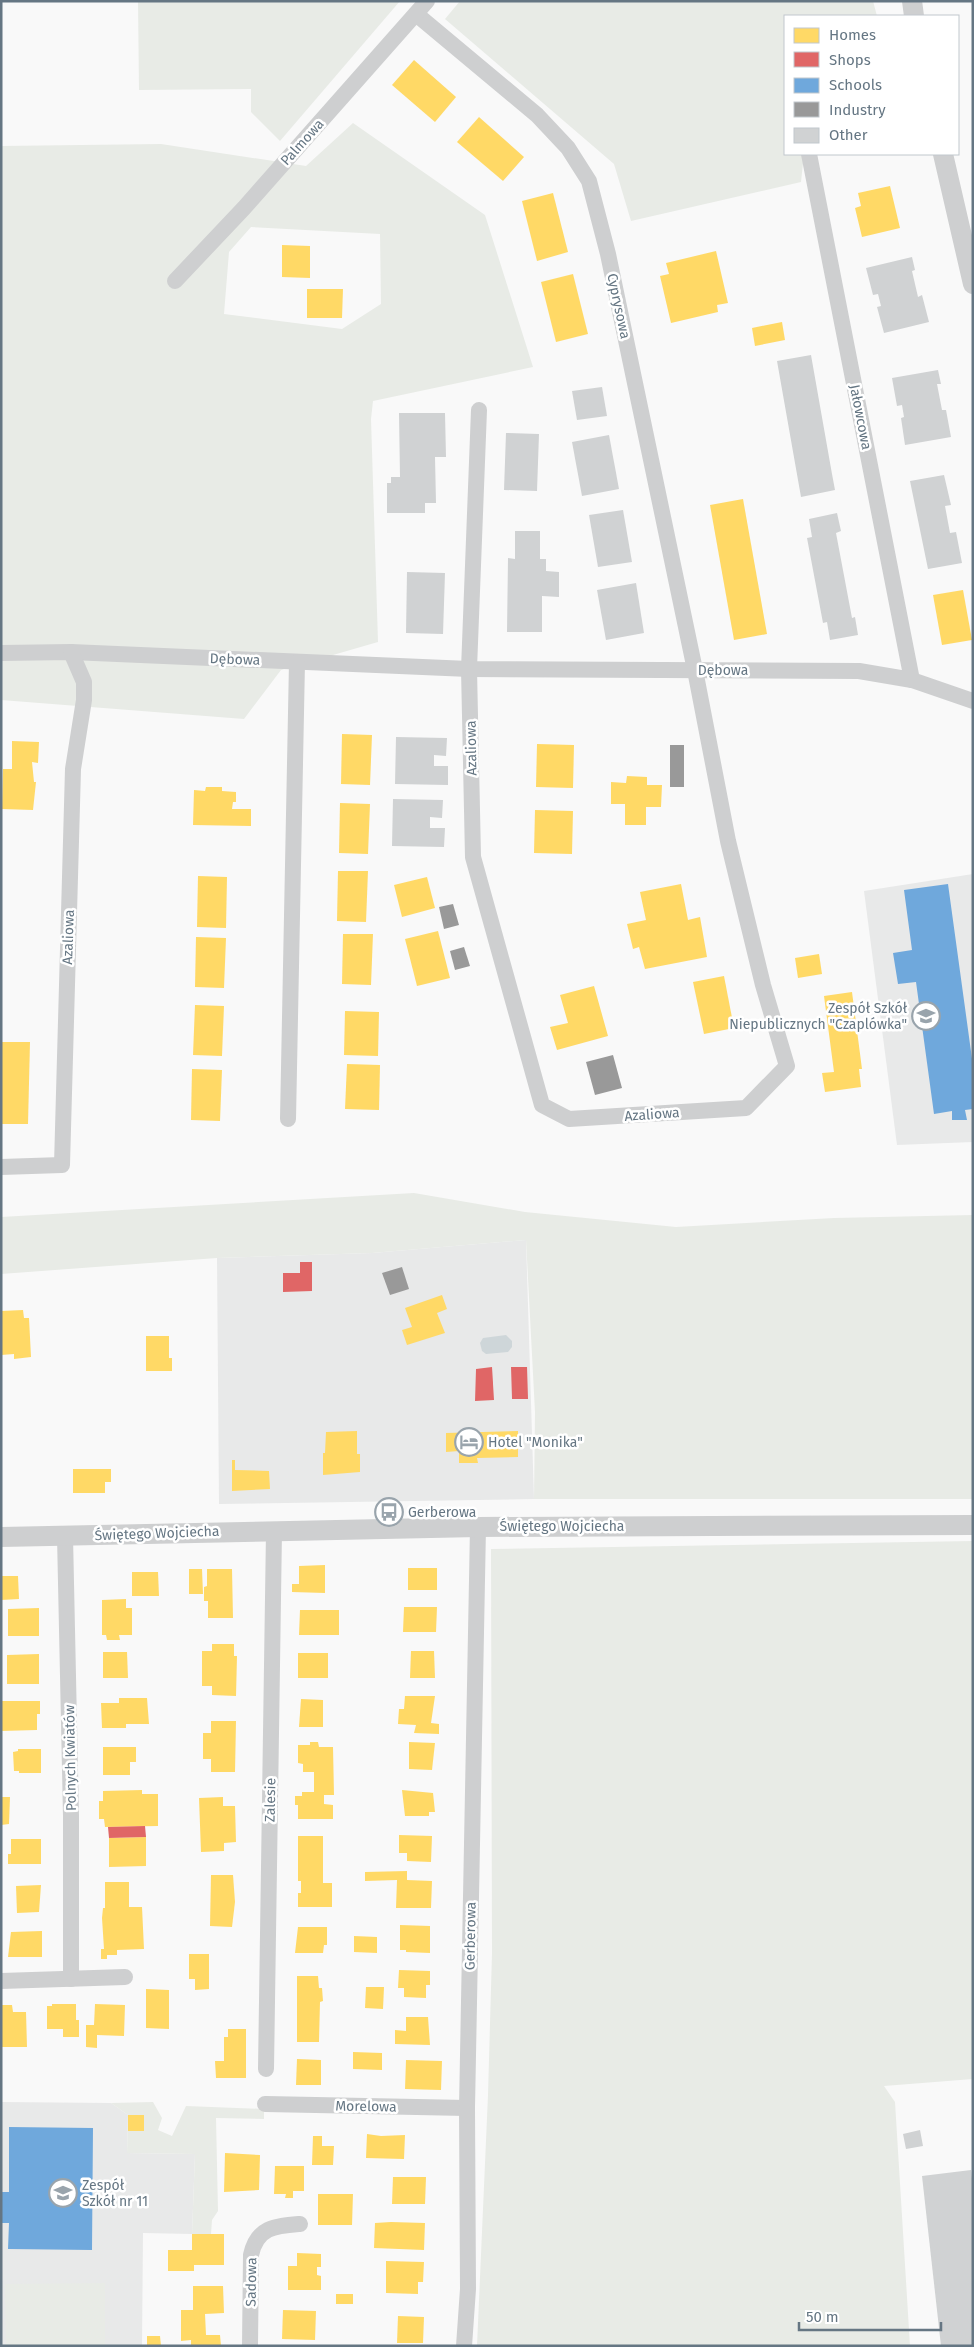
<svg xmlns="http://www.w3.org/2000/svg" width="974" height="2347" font-family="'Fira Sans',sans-serif">
<rect width="100%" height="100%" fill="#f9f9f9"/>
<!-- built -->
<g fill="#e8e9e9">
<polygon points="973,874 973,1142 897,1145 864,891"/>
<polygon points="526,1240 534,1499 219,1504 217,1258 372,1253"/>
<polygon points="1,2102 111,2103 128,2115 127,2153 195,2154 192,2234 143,2233 142,2346 1,2346"/>
</g>
<!-- green -->
<g fill="#e8ebe6" fill-rule="evenodd">
<polygon points="138,1 400,1 280,141 251,112 251,89 139,90"/>
<polygon points="460,1 873,1 877,16 785,16 785,154 804,154 801,182 631,221 614,164 445,19"/>
<path d="M353,123L485,215L533,367L373,401L371,419L378,642L281,670L244,719L1,700V146L161,144L306,166ZM251,227L380,234L381,304L342,329L224,314L229,252Z"/>
<polygon points="414,1193 525,1212 676,1227 834,1218 973,1215 973,1499 534,1499 535,1412 526,1240 372,1253 217,1258 1,1274 1,1217"/>
<polygon points="973,1541 973,2079 884,2086 895,2102 910,2346 477,2346 488,2095 492,1953 491,1549"/>
<polygon points="153,2102 162,2118 158,2130 172,2136 186,2106 264,2109 264,2119 216,2118 218,2211 212,2220 211,2234 192,2234 195,2154 127,2153 128,2115 111,2103"/>
<polygon points="105,2283 105,2346 6,2346 5,2284"/>
</g>
<!-- water -->
<polygon fill="#ced6d9" points="506,1335 512,1341 512,1347 508,1352 486,1354 482,1351 480,1343 483,1338"/>
<!-- homes -->
<g fill="#ffd966">
<polygon points="414,60 456,97 435,122 392,85"/>
<polygon points="479,117 524,157 503,181 457,142"/>
<polygon points="890,186 900,228 862,237 855,208 861,206 858,193"/>
<polygon points="553,193 568,252 537,261 522,201"/>
<polygon points="282,245 310,246 310,278 282,277"/>
<polygon points="716,251 728,303 717,305 718,312 671,323 660,276 669,274 666,263"/>
<polygon points="573,274 588,334 556,342 541,282"/>
<polygon points="307,289 343,289 342,318 307,318"/>
<polygon points="782,322 785,340 755,346 752,328"/>
<polygon points="743,499 767,634 734,640 710,505"/>
<polygon points="963,590 972,640 942,645 933,595"/>
<polygon points="342,734 372,735 370,785 341,784"/>
<polygon points="12,741 39,742 38,763 32,762 34,782 36,782 33,810 2,809 3,769 12,769"/>
<polygon points="537,744 574,745 573,788 536,787"/>
<polygon points="627,776 647,777 647,785 662,785 661,807 646,807 646,825 625,825 625,804 611,804 611,782 626,783"/>
<polygon points="206,787 222,787 222,791 236,792 236,802 233,802 232,809 251,809 251,826 193,825 194,790 205,791"/>
<polygon points="340,803 370,804 368,854 339,853"/>
<polygon points="535,810 573,811 572,854 534,853"/>
<polygon points="338,871 368,871 366,922 337,921"/>
<polygon points="198,876 227,877 226,928 197,927"/>
<polygon points="427,877 435,908 402,917 394,885"/>
<polygon points="681,884 688,920 700,917 707,957 645,969 639,947 633,949 627,924 646,920 640,892"/>
<polygon points="438,931 450,978 417,986 405,939"/>
<polygon points="343,934 373,934 371,985 342,984"/>
<polygon points="196,937 226,938 224,988 195,987"/>
<polygon points="819,954 822,974 798,978 795,958"/>
<polygon points="724,976 734,1028 704,1034 693,982"/>
<polygon points="594,986 608,1036 557,1050 550,1027 568,1023 560,995"/>
<polygon points="852,992 862,1069 859,1069 861,1087 825,1092 822,1073 834,1072 824,996"/>
<polygon points="195,1005 224,1006 222,1056 193,1055"/>
<polygon points="345,1011 379,1012 378,1056 344,1055"/>
<polygon points="1,1042 30,1042 28,1124 1,1124"/>
<polygon points="347,1064 380,1065 379,1110 345,1109"/>
<polygon points="192,1069 222,1070 220,1121 191,1120"/>
<polygon points="442,1295 447,1309 437,1313 445,1333 407,1345 402,1330 412,1327 405,1308"/>
<polygon points="23,1310 24,1318 29,1318 31,1357 14,1359 14,1354 1,1355 1,1311"/>
<polygon points="146,1336 169,1336 169,1358 172,1358 172,1371 146,1371"/>
<polygon points="357,1431 357,1454 360,1454 360,1472 323,1475 323,1453 325,1453 326,1432"/>
<polygon points="518,1431 518,1457 477,1458 478,1463 459,1463 459,1451 446,1452 446,1433"/>
<polygon points="232,1460 235,1460 235,1470 269,1471 270,1489 232,1491"/>
<polygon points="73,1469 111,1469 111,1482 105,1482 105,1493 73,1493"/>
<polygon points="325,1565 325,1593 292,1592 292,1584 299,1584 299,1566"/>
<rect x="408" y="1568" width="29" height="22"/>
<polygon points="189,1569 202,1569 203,1594 189,1594"/>
<polygon points="207,1569 232,1569 233,1618 208,1618 208,1601 204,1601 204,1587 207,1586"/>
<polygon points="132,1572 158,1572 159,1596 132,1596"/>
<polygon points="1,1576 18,1576 19,1599 1,1600"/>
<polygon points="126,1599 126,1608 132,1608 132,1635 119,1635 120,1640 107,1640 106,1635 102,1635 102,1600"/>
<polygon points="404,1607 437,1607 436,1632 403,1632"/>
<polygon points="39,1608 39,1636 8,1636 8,1609"/>
<polygon points="300,1610 339,1610 339,1635 299,1635"/>
<polygon points="212,1644 234,1644 234,1656 237,1656 236,1696 212,1695 212,1686 202,1686 202,1651 212,1651"/>
<polygon points="411,1651 434,1651 435,1678 410,1678"/>
<polygon points="103,1652 127,1652 128,1678 103,1678"/>
<rect x="298" y="1653" width="30" height="25"/>
<polygon points="39,1654 39,1684 7,1684 7,1655"/>
<polygon points="405,1696 435,1696 431,1723 439,1724 439,1734 414,1733 416,1725 398,1724 399,1709 404,1709"/>
<polygon points="119,1698 147,1698 149,1724 126,1724 126,1728 102,1728 101,1703 119,1703"/>
<polygon points="301,1699 323,1700 323,1727 299,1727"/>
<polygon points="1,1701 40,1701 40,1714 37,1714 37,1730 1,1731"/>
<polygon points="211,1721 236,1721 235,1772 211,1772 211,1759 203,1759 203,1733 211,1733"/>
<polygon points="310,1742 318,1742 319,1747 333,1747 334,1795 324,1795 324,1804 333,1805 333,1819 298,1819 298,1805 295,1805 295,1796 302,1796 302,1792 314,1792 314,1772 303,1772 303,1764 298,1763 298,1745 310,1745"/>
<polygon points="409,1742 435,1743 432,1770 409,1769"/>
<polygon points="103,1747 136,1747 136,1762 130,1762 130,1775 103,1775"/>
<polygon points="18,1749 41,1749 41,1773 19,1773 19,1771 14,1771 13,1752 18,1751"/>
<polygon points="142,1790 142,1794 158,1794 158,1826 105,1827 104,1819 99,1819 99,1801 103,1801 103,1791"/>
<polygon points="402,1790 433,1793 435,1812 429,1812 429,1816 405,1816"/>
<polygon points="1,1797 10,1797 9,1824 1,1825"/>
<polygon points="223,1797 223,1806 235,1806 236,1842 224,1843 224,1851 201,1852 199,1798"/>
<polygon points="399,1835 432,1836 431,1862 407,1861 407,1853 399,1853"/>
<polygon points="298,1836 323,1836 323,1883 332,1883 332,1907 298,1907 298,1893 301,1893 301,1881 298,1881"/>
<polygon points="146,1837 146,1866 109,1867 109,1838"/>
<polygon points="11,1839 41,1839 41,1864 8,1864 8,1854 11,1854"/>
<polygon points="407,1871 407,1880 432,1881 431,1908 396,1908 397,1880 365,1881 365,1872"/>
<polygon points="211,1875 233,1875 235,1902 232,1927 210,1926"/>
<polygon points="105,1882 129,1882 129,1907 142,1907 144,1949 117,1950 117,1955 107,1955 107,1959 101,1959 101,1949 104,1949 102,1918 103,1908 105,1908"/>
<polygon points="41,1885 39,1912 17,1913 16,1886"/>
<polygon points="400,1925 430,1926 430,1953 406,1952 406,1950 400,1950"/>
<polygon points="298,1927 327,1927 327,1945 324,1945 323,1953 295,1953"/>
<polygon points="42,1931 42,1957 8,1957 11,1932"/>
<polygon points="354,1936 377,1937 377,1953 354,1952"/>
<polygon points="189,1954 209,1954 209,1989 195,1990 195,1979 189,1979"/>
<polygon points="399,1970 430,1971 430,1985 426,1985 426,1998 404,1997 404,1988 398,1988"/>
<polygon points="297,1976 318,1976 319,1988 322,1988 323,2001 320,2002 319,2042 297,2042"/>
<polygon points="366,1987 384,1987 383,2009 365,2008"/>
<polygon points="146,1989 169,1990 169,2029 146,2028"/>
<polygon points="52,2004 76,2004 76,2020 79,2020 79,2037 63,2037 63,2029 47,2029 47,2006 52,2006"/>
<polygon points="95,2004 125,2005 124,2036 97,2035 97,2048 86,2047 86,2025 94,2025"/>
<polygon points="1,2005 12,2005 13,2012 26,2012 27,2047 2,2047"/>
<polygon points="406,2017 428,2017 430,2045 395,2044 395,2030 406,2031"/>
<polygon points="228,2029 246,2029 246,2078 216,2078 215,2061 224,2061 224,2037 228,2037"/>
<polygon points="353,2052 382,2053 382,2070 353,2069"/>
<polygon points="297,2059 321,2060 321,2085 296,2085"/>
<polygon points="406,2060 442,2061 441,2090 405,2089"/>
<rect x="128" y="2115" width="16" height="16"/>
<polygon points="367,2134 381,2136 405,2135 404,2159 366,2158"/>
<polygon points="313,2136 322,2136 322,2146 334,2146 333,2165 312,2165"/>
<polygon points="225,2153 260,2155 259,2190 224,2192"/>
<polygon points="275,2166 304,2166 304,2191 293,2191 293,2198 285,2198 286,2194 274,2194"/>
<polygon points="393,2177 426,2177 425,2204 392,2204"/>
<polygon points="318,2194 353,2194 352,2225 318,2225"/>
<polygon points="391,2222 425,2223 424,2250 374,2248 375,2223"/>
<polygon points="192,2234 224,2234 224,2265 194,2265 194,2271 168,2271 168,2250 192,2250"/>
<polygon points="297,2253 321,2254 321,2267 317,2267 317,2275 321,2276 321,2290 288,2290 288,2266 297,2266"/>
<polygon points="386,2261 424,2262 423,2282 418,2282 418,2294 386,2293"/>
<polygon points="193,2286 223,2286 224,2313 205,2314 206,2335 220,2335 221,2346 191,2346 191,2340 181,2341 181,2310 193,2310"/>
<rect x="336" y="2294" width="17" height="10"/>
<polygon points="283,2310 316,2311 315,2340 282,2339"/>
<polygon points="398,2316 424,2317 423,2343 397,2343"/>
<polygon points="147,2336 160,2336 161,2346 147,2346"/>
</g>
<!-- shops -->
<g fill="#e06666">
<polygon points="300,1262 312,1262 312,1291 283,1292 283,1273 300,1273"/>
<polygon points="492,1367 494,1400 475,1401 476,1369"/>
<polygon points="511,1367 527,1367 528,1399 512,1399"/>
<polygon points="145,1826 146,1837 109,1838 108,1827"/>
</g>
<!-- schools -->
<g fill="#6fa8dc">
<polygon points="948,884 973,1066 973,1109 965,1110 967,1120 952,1120 952,1111 934,1114 916,982 898,984 893,953 912,950 904,890"/>
<polygon points="9,2127 93,2128 92,2250 8,2249 9,2223 1,2223 1,2192 9,2192"/>
</g>
<!-- industry -->
<g fill="#999">
<rect x="670" y="745" width="14" height="42"/>
<polygon points="453,904 459,925 444,929 439,907"/>
<polygon points="464,947 470,966 455,970 450,951"/>
<polygon points="613,1055 622,1088 595,1095 586,1062"/>
<polygon points="402,1267 409,1289 390,1295 382,1273"/>
</g>
<!-- building -->
<g fill="#d0d2d3">
<polygon points="912,257 915,270 912,271 918,297 922,295 929,322 884,333 877,307 881,306 878,294 873,295 866,268"/>
<polygon points="811,355 832,474 826,475 832,474 835,490 801,497 777,361"/>
<polygon points="938,370 941,384 937,384 942,410 946,410 951,437 905,445 901,418 904,417 902,405 897,406 892,378"/>
<polygon points="602,387 607,416 577,420 572,391"/>
<polygon points="399,413 445,413 446,457 435,457 436,503 425,503 425,513 387,513 387,483 391,483 391,477 400,477"/>
<polygon points="506,433 539,434 537,491 504,490"/>
<polygon points="609,435 619,489 582,496 572,442"/>
<polygon points="944,475 951,505 945,506 950,533 956,532 962,563 928,569 910,481"/>
<polygon points="623,510 632,562 598,567 589,515"/>
<polygon points="837,513 841,531 836,533 852,618 855,617 858,635 830,640 827,622 823,623 807,538 812,537 809,519"/>
<polygon points="515,531 540,531 540,559 546,559 546,571 559,572 559,597 542,596 542,632 507,632 508,558 515,559"/>
<polygon points="407,572 445,573 443,634 406,633"/>
<polygon points="636,583 644,633 606,640 597,590"/>
<polygon points="396,737 447,738 446,756 434,755 434,766 448,766 448,785 395,784"/>
<polygon points="393,799 443,800 442,818 430,817 430,828 445,828 444,847 392,846"/>
<polygon points="920,2130 923,2146 906,2149 903,2134"/>
<polygon points="971,2170 973,2187 973,2346 941,2346 922,2176"/>
</g>
<g fill="none" stroke-linecap="round" stroke-linejoin="round">
<!-- minor -->
<g stroke="#cecfd0" stroke-width="16">
<polyline points="416,14 537,115 568,148 589,181 608,254 695,670 728,841 763,985 787,1066 746,1108 569,1119 542,1105 473,857 469,669 479,410"/>
<polyline points="809,154 912,680"/>
<polyline points="175,281 244,208 427,1"/>
<polyline points="1,653 71,652 469,669 859,671 912,680 973,701"/>
<polyline points="288,1119 297,662"/>
<polyline points="1,1167 62,1165 73,769 84,700 84,682 71,652"/>
<polyline points="65,1536 71,1816 71,1979"/>
<polyline points="1,1981 125,1977"/>
<polyline points="266,2069 274,1531"/>
<polyline points="265,2104 467,2108"/>
<path d="M250,2346L251,2255C257,2227 275,2226 300,2224"/>
<polyline points="464,2346 468,2289 467,2108 478,1527"/>
</g>
<!-- tertiary -->
<g stroke="#cecfd0" stroke-width="20">
<polyline points="912,1 914,16"/>
<polyline points="943,154 973,284"/>
<polyline points="1,1537 478,1527 973,1525"/>
</g>
</g>
<!-- icons -->
<defs>
<symbol id="university-ring" viewBox="-11 -11 22 22"><circle r="9.5" fill="#fff" stroke="#99a4ac" stroke-width="1.5"/><path d="M0-5L7-2L0 1L-7-2ZM-4 1L0 2.5L4 1V4Q0 6-4 4Z" fill="#99a4ac"/></symbol>
<symbol id="hotel-ring" viewBox="-11 -11 22 22"><circle r="9.5" fill="#fff" stroke="#99a4ac" stroke-width="1.5"/><path d="M-6-4.5h1.5V1H6V5H4.5V3h-9V5H-6ZM-4 0a1.8 1.8 0 1 1 3.6 0ZM.5 0V-2.5h3Q6-2.5 6 0Z" fill="#99a4ac"/></symbol>
<symbol id="bus-ring" viewBox="-11 -11 22 22"><circle r="9.5" fill="#fff" stroke="#99a4ac" stroke-width="1.5"/><path d="M-5-6H5V4H4V6H2V4H-2V6H-4V4H-5ZM-3.5-4V0h7V-4ZM-3.5 1.2v1.5H-2V1.2ZM2 1.2v1.5H3.5V1.2Z" fill="#99a4ac"/></symbol>
<symbol id="school-ring" viewBox="-11 -11 22 22"><circle r="9.5" fill="#fff" stroke="#99a4ac" stroke-width="1.5"/><path d="M0-5L7-2L0 1L-7-2ZM-4 1L0 2.5L4 1V4Q0 6-4 4Z" fill="#99a4ac"/></symbol>
</defs>
<g fill-rule="evenodd">
<use href="#university-ring" x="910" y="1000" width="32" height="32"/>
<use href="#hotel-ring" x="453" y="1426" width="32" height="32"/>
<use href="#bus-ring" x="373" y="1496" width="32" height="32"/>
<use href="#school-ring" x="47" y="2177" width="32" height="32"/>
</g>
<g text-anchor="middle" stroke-width="5" stroke-linejoin="round" paint-order="stroke">
<!-- street labels -->
<g font-size="14" fill="#657683" stroke="#fff">
<text transform="translate(302 142) rotate(-48)" y="5">Palmowa</text>
<text transform="translate(619 306) rotate(78)" y="5">Cyprysowa</text>
<text transform="translate(861 417) rotate(79)" y="5">Jałowcowa</text>
<text transform="translate(235 659) rotate(2)" y="5">Dębowa</text>
<text x="723" y="675">Dębowa</text>
<text transform="translate(471 748) rotate(-91)" y="5">Azaliowa</text>
<text transform="translate(68 937) rotate(-88)" y="5">Azaliowa</text>
<text transform="translate(652 1114) rotate(-4)" y="5">Azaliowa</text>
<text x="562" y="1531">Świętego Wojciecha</text>
<text transform="translate(157 1533) rotate(-2)" y="5">Świętego Wojciecha</text>
<text transform="translate(70 1758) rotate(-91)" y="5">Polnych Kwiatów</text>
<text transform="translate(270 1800) rotate(-89)" y="5">Zalesie</text>
<text transform="translate(470 1936) rotate(-89)" y="5">Gerberowa</text>
<text transform="translate(366 2106) rotate(1)" y="5">Morelowa</text>
<text transform="translate(251 2282) rotate(-89)" y="5">Sadowa</text>
</g>
<!-- poi labels -->
<g font-size="14" fill="#657683" stroke="#fff" text-anchor="start">
<text x="907" y="1013" text-anchor="end">Zespół Szkół<tspan x="907" dy="16">Niepublicznych "Czaplówka"</tspan></text>
<text x="488" y="1447">Hotel "Monika"</text>
<text x="408" y="1517">Gerberowa</text>
<text x="82" y="2190">Zespół<tspan x="82" dy="16">Szkół nr 11</tspan></text>
</g>
</g>
<!-- border -->
<rect width="974" height="2347" fill="none" stroke="#657683" stroke-width="5"/>
<!-- legend -->
<rect x="784" y="15" width="175" height="140" fill="#ffffff" stroke="#c1c8cd"/>
<rect x="794" y="28" width="25" height="15" fill="#ffd966" stroke="#c1c8cd"/>
<text x="829" y="40" font-size="15" fill="#657683">Homes</text>
<rect x="794" y="52" width="25" height="15" fill="#e06666" stroke="#c1c8cd"/>
<text x="829" y="65" font-size="15" fill="#657683">Shops</text>
<rect x="794" y="78" width="25" height="15" fill="#6fa8dc" stroke="#c1c8cd"/>
<text x="829" y="90" font-size="15" fill="#657683">Schools</text>
<rect x="794" y="102" width="25" height="15" fill="#999999" stroke="#c1c8cd"/>
<text x="829" y="115" font-size="15" fill="#657683">Industry</text>
<rect x="794" y="128" width="25" height="15" fill="#d0d2d3" stroke="#c1c8cd"/>
<text x="829" y="140" font-size="15" fill="#657683">Other</text>
<!-- scale -->
<path d="M799 2322v8h142v-8" fill="none" stroke="#657683" stroke-width="2.5"/>
<text x="806" y="2322" font-size="15" fill="#657683" stroke="#ffffff" stroke-width="4" paint-order="stroke">50 m</text>
</svg>
